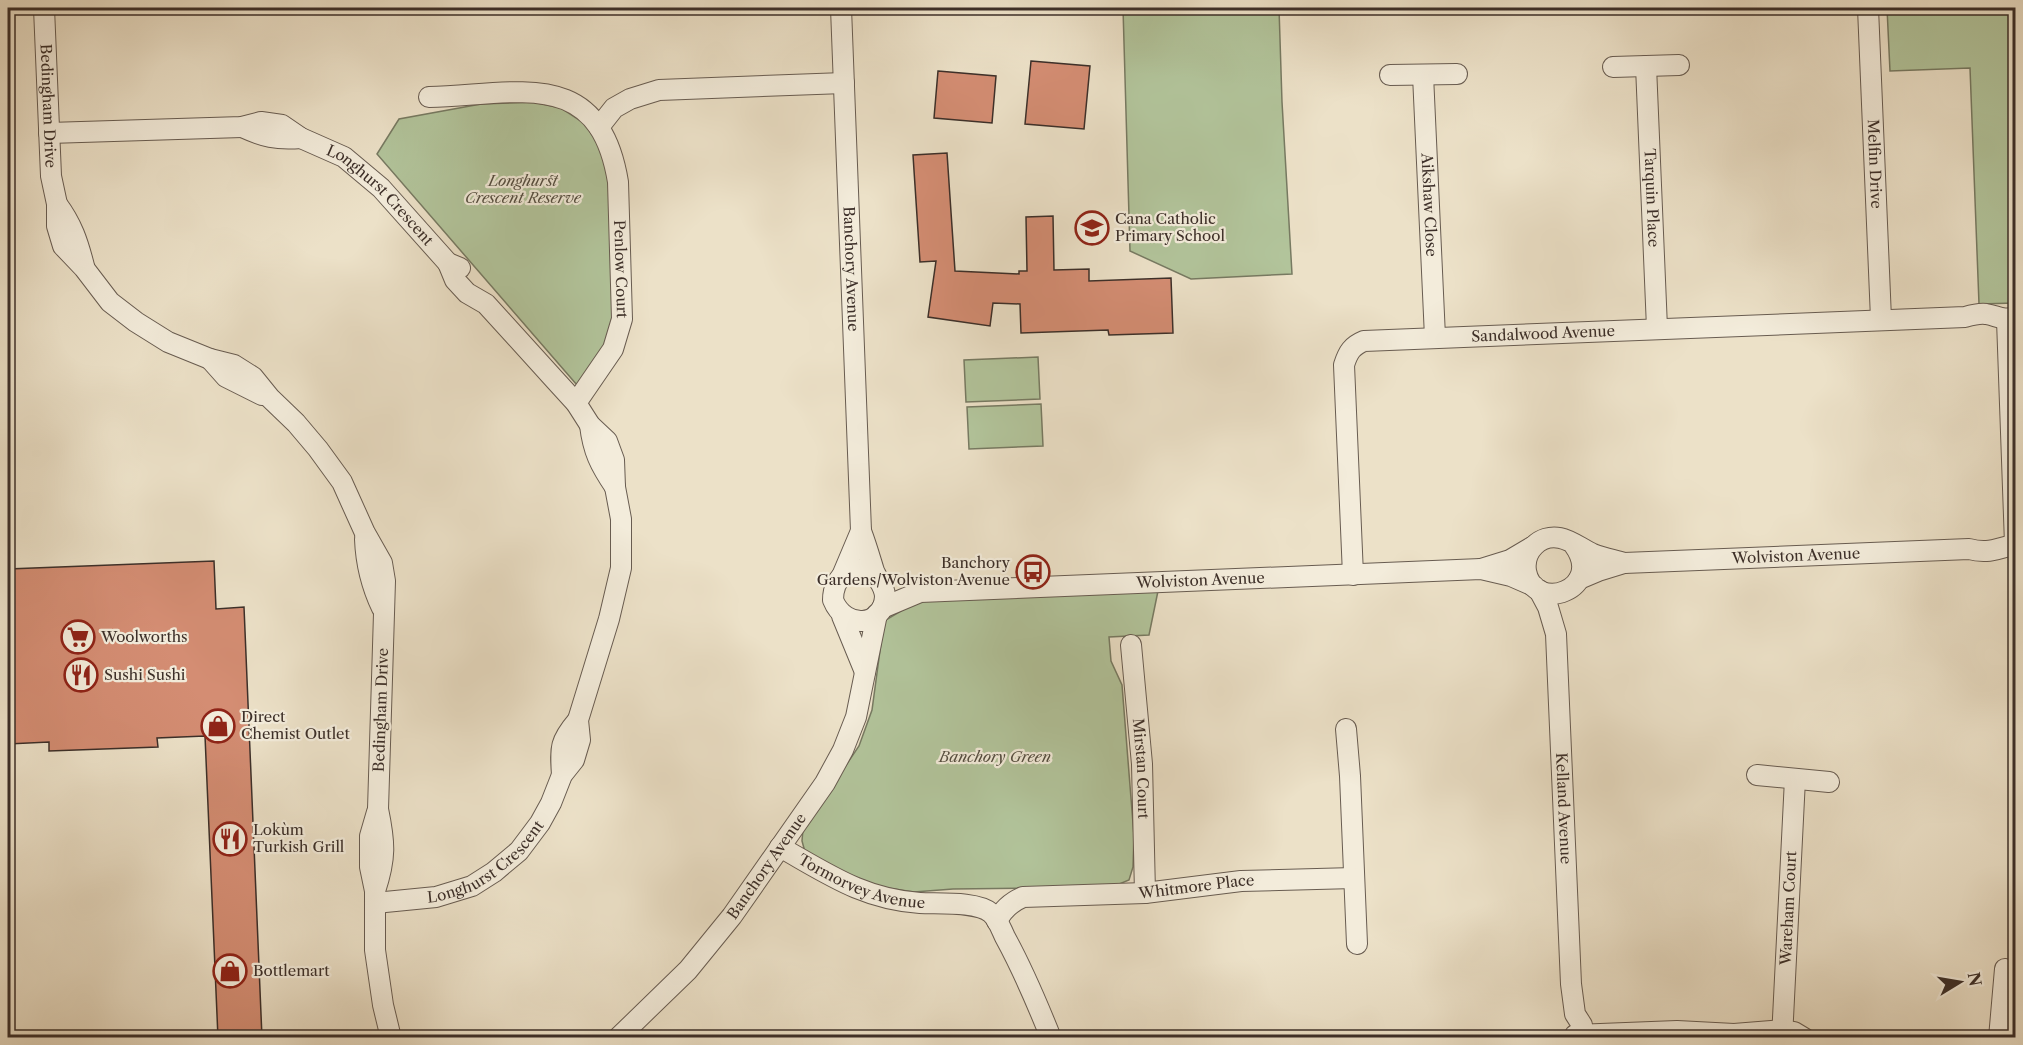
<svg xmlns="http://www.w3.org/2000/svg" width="2023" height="1045" font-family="'Libre Caslon Text',serif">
<rect width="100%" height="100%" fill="#ece1c8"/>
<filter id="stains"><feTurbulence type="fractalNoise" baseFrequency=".00333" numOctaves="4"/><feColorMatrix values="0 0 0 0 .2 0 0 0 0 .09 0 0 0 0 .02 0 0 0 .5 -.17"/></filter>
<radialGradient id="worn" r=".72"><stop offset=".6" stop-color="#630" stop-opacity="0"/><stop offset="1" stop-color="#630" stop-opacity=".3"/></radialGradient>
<!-- green -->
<g fill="#b2c49b" stroke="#777a62" stroke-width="1.5">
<polygon points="1123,8 1279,8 1282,102 1292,274 1191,279 1130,251"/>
<polygon points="1887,8 2015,8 2015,303 1979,304 1970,68 1890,71"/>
<polygon points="533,102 561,108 587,125 604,147 610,179 615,320 604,348 577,385 377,154 399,119 481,104"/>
<polygon points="1038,357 1040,399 966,402 964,360"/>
<polygon points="1041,404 1043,446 969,449 967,407"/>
<polygon points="1158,591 1149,635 1109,637 1111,661 1122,685 1134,836 1133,867 1129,880 1112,887 953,889 914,892 881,887 825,865 805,852 802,841 803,829 859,746 872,710 884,621 921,599"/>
</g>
<!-- building -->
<g fill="#d48d73" stroke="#3c2f29" stroke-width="1.5">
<polygon points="1031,61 1090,66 1084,129 1025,124"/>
<polygon points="938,71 996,76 992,123 934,118"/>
<polygon points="947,153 955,271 1019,274 1019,271 1027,271 1026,217 1053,216 1054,270 1089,269 1089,281 1171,278 1173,333 1109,335 1108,330 1021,333 1020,304 993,303 990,326 928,317 936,261 920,262 913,155"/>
<polygon points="214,561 216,609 244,607 262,1038 218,1038 205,736 157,738 158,747 49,751 49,742 8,744 8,569"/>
</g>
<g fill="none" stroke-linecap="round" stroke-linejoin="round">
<defs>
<g id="minor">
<path id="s1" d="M44,8L51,176L57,204V226L63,246L84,268L110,302L136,322L168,342L210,359L234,365L253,377L270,398L296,423L318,449L342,482L365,533L382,563L385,581L378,809C385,843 386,858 375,891"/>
<path id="s2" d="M841,8L861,531C866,544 870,558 874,571C878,581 885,586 885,597C883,627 845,630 833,600C833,576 853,560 876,575"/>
<path id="s3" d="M1868,8L1881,319"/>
<path id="s4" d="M1646,66L1657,328"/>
<polyline points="1613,67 1679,65"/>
<polyline points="1390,75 1457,74"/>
<path id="s5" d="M1423,75L1435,337"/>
<path id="s6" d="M429,97C517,95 599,65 618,182L622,319L613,349L576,403"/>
<path d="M242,127C264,137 276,140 301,138"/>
<polyline points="599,127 614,108 630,99 659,90 844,83"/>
<path id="s7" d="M49,133L242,127L261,122L282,125L301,138L344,157L381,188L448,263L460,268"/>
<path d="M57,204C72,224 78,242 84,266"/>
<polyline points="2007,320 2015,544"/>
<polyline points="210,359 226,377 262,395"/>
<path d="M590,425C593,451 600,465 615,487"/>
<path d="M365,539C366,565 371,585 382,608"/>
<path d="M1574,545C1606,589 1534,615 1526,571C1523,551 1540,534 1560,538C1571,540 1582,549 1593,554C1603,558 1614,560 1624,563"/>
<polyline points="1481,569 1510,560 1532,547"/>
<path id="s8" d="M1353,575L1344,365C1348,352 1352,346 1364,341L1965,317C1972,315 1979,313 1986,314C1998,316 2003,321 2016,317"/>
<polyline points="842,576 861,531"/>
<path id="s9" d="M1579,579L1598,571L1624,563L1969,549C1987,554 1998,549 2016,544"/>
<path id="s10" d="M1539,590L1548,607L1556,634L1571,984L1575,1014L1582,1025L1583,1038"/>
<path id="s11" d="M882,608L920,592L1481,569L1511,576L1534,586"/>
<polyline points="842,616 865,672"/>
<path id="s12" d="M1131,645L1142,764L1145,893"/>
<polyline points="1346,729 1350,776 1357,944"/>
<path d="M562,775C560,747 560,741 578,720"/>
<polyline points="1757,775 1829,782"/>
<polyline points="377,812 370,836 370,867 375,891 375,950 383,1005 391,1038"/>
<path id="s13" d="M780,847C828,874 863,899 920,903C938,904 977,901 991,913C998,919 1001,929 1005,937C1023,970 1037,1003 1051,1038"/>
<path id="s14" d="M375,903L436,897L472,886L494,872L519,851L540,823L551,803L562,775L574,760L580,740L578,720L609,619L621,568V519L615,487L614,460L607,441L590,425L576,403L555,380L486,304L467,293L455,280L448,263"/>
<path id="s15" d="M997,921C1003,909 1011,902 1023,897L1145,893L1241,881L1354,878"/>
<polyline points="1575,1035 1677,1031 1734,1034 1782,1030 1794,1032 1804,1038"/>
<path id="s16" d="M618,1038L688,970L732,916L825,783L843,750L856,717L877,614"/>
<path id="s17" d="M1782,1038L1795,779"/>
<polyline points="1999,1038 2005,969"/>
</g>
</defs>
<!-- minor casing -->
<use href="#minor" stroke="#685c51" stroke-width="22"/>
<!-- minor -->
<use href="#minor" stroke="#f3ecdb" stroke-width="20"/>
</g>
<!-- icons -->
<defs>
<symbol id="school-ring" viewBox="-11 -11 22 22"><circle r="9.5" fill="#f3ecdb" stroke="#8f2418" stroke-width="1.5"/><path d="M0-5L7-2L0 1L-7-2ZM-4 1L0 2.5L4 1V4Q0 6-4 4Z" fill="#8f2418"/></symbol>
<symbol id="bus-ring" viewBox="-11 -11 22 22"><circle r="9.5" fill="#f3ecdb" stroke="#8f2418" stroke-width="1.5"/><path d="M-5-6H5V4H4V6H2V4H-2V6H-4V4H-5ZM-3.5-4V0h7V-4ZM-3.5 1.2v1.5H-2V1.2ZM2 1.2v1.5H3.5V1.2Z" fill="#8f2418"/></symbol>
<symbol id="supermarket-ring" viewBox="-11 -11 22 22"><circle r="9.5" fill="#f3ecdb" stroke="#8f2418" stroke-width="1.5"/><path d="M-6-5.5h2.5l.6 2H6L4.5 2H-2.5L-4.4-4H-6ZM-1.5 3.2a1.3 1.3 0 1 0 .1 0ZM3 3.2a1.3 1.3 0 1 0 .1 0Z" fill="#8f2418"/></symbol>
<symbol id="restaurant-ring" viewBox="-11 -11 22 22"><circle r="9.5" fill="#f3ecdb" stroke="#8f2418" stroke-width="1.5"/><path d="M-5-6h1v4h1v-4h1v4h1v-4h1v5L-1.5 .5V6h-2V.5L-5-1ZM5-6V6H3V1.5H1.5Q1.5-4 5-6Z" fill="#8f2418"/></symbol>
<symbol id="shop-ring" viewBox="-11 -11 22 22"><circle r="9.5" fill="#f3ecdb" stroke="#8f2418" stroke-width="1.5"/><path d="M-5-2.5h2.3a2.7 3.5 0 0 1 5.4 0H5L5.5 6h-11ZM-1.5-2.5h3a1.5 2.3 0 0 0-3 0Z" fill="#8f2418"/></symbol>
</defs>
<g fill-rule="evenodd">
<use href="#school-ring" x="1073" y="209" width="38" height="38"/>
<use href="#bus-ring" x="1014" y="553" width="38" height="38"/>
<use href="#supermarket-ring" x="59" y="618" width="38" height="38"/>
<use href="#restaurant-ring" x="62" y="656" width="38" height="38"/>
<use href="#shop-ring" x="199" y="707" width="38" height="38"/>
<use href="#restaurant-ring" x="211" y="820" width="38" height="38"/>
<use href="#shop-ring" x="211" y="952" width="38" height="38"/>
</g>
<g text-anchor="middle" stroke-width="4.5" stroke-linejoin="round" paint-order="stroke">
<!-- street labels -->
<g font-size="15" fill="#3c2f29" stroke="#f3ecdb">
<text dy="5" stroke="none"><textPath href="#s1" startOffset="98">Bedingham Drive</textPath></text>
<text dy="5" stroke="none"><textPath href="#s3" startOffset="156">Melfin Drive</textPath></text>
<text dy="5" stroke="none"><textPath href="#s7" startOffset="356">Longhurst Crescent</textPath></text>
<text dy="5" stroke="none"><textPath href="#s4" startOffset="132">Tarquin Place</textPath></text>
<text dy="5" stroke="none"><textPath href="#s5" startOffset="130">Aikshaw Close</textPath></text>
<text dy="5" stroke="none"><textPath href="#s6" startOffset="327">Penlow Court</textPath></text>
<text dy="5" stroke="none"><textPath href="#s2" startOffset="261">Banchory Avenue</textPath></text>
<text dy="5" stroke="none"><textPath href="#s8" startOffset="422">Sandalwood Avenue</textPath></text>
<text dy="5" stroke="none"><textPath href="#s9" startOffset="220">Wolviston Avenue</textPath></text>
<text dy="5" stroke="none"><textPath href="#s11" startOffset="322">Wolviston Avenue</textPath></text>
<text transform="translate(381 710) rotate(-88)" y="5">Bedingham Drive</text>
<text dy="5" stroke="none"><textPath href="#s12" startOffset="124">Mirstan Court</textPath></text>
<text dy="5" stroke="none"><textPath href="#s10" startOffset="222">Kelland Avenue</textPath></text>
<text dy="5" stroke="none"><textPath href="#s14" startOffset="123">Longhurst Crescent</textPath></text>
<text dy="5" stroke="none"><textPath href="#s16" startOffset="228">Banchory Avenue</textPath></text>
<text dy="5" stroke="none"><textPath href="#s13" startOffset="90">Tormorvey Avenue</textPath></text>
<text dy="5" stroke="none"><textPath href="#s15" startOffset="210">Whitmore Place</textPath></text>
<text dy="5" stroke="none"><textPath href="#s17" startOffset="130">Wareham Court</textPath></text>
</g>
<!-- park labels -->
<g font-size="15" font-style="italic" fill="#544d40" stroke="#f3ecdb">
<text x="523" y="186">Longhurst<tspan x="523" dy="17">Crescent Reserve</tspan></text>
<text x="995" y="762">Banchory Green</text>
</g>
<!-- poi labels -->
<g font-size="15" fill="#3c2f29" stroke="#f3ecdb" text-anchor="start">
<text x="1115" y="224">Cana Catholic<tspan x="1115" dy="17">Primary School</tspan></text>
<text x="1010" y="568" text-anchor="end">Banchory<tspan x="1010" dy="17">Gardens/Wolviston Avenue</tspan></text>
<text x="101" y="642">Woolworths</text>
<text x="104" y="680">Sushi Sushi</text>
<text x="241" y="722">Direct<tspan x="241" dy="17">Chemist Outlet</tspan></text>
<text x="253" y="835">Lokùm<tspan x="253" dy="17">Turkish Grill</tspan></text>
<text x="253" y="976">Bottlemart</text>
</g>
</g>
<!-- margin -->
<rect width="2023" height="1045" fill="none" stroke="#ece1c8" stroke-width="30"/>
<rect x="9" y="9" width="2005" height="1027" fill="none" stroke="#3c2f29" stroke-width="3"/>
<rect x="15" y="15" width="1993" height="1015" fill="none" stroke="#3c2f29" stroke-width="1.5"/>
<!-- north arrow -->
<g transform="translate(1960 982) rotate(79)" stroke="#f3ecdb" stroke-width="4.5" paint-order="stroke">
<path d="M0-4.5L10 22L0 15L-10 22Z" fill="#3c2f29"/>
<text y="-9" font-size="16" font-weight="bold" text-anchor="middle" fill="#3c2f29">N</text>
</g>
<rect width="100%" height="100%" filter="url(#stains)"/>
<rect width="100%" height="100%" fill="url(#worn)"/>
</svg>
